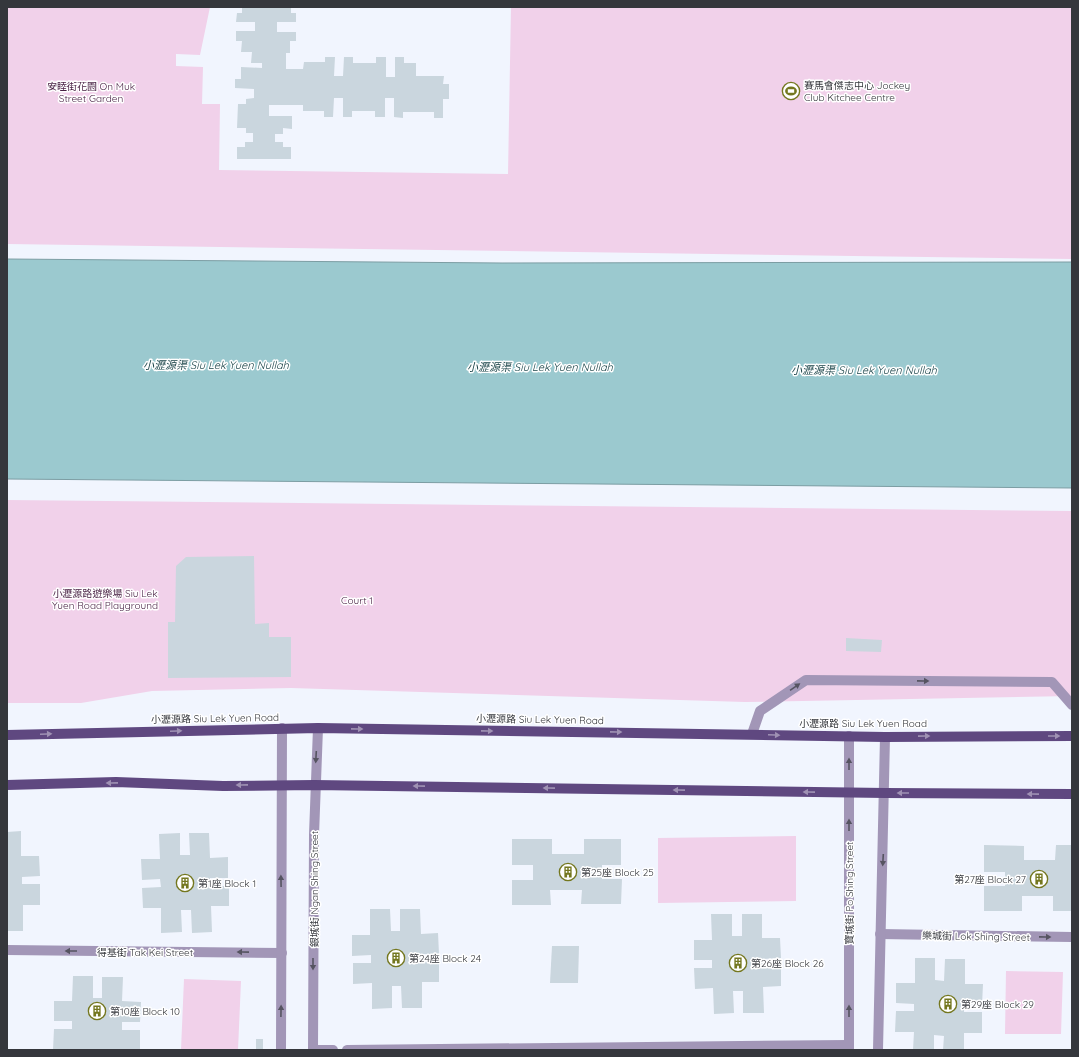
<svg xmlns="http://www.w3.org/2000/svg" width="1079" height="1057" font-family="Quicksand,'Noto Sans TC',sans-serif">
<rect width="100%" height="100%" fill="#f1f5fe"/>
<!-- green -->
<g fill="#f1d1ea">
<polygon points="7,7 210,7 200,55 176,54 176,66 203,67 202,104 220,104 219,170 508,174 511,7 1072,7 1072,259 7,244"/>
<polygon points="7,500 1072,511 1072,696 745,702 291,688 152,691 81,703 7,703"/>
<polygon points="796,836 796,901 658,903 658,838"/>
<polygon points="1006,971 1063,972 1061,1034 1005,1034"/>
<polygon points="184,979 241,981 238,1050 181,1050"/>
</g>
<!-- water -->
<polygon fill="#9bc9cf" stroke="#7c9da3" points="7,259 502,263 1072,262 1072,488 7,479"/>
<!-- building -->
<g fill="#cad6de">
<polygon points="242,7 291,7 291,13 296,13 296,22 277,22 277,32 296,32 296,41 290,41 290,53 286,53 286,69 303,69 304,62 325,62 325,57 335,57 334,76 343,76 344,57 353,57 353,63 376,63 376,57 386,57 386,77 395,77 395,57 404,57 404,63 416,63 416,76 444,76 443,84 449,84 449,99 443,99 443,118 434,118 434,112 403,112 403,118 394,117 394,98 385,98 385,117 375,117 375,111 352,111 352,117 343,117 343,98 334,98 333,117 324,117 324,111 303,111 303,105 269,105 269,116 292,116 292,129 283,128 283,134 275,134 275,142 283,142 283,147 291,147 291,159 237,159 237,147 245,147 245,142 253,142 253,133 246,133 246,128 237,128 238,104 246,104 246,99 254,98 254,89 235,88 235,79 241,79 241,67 262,68 262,63 251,63 252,52 241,52 242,41 236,41 236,31 255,31 255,22 236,22 237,13 242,13"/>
<polygon points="254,556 255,624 269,623 269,637 291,637 291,677 168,678 168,622 175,622 176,566 186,557"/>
<polygon points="846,638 882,640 881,652 846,651"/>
<polygon points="21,831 21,856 39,856 40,876 22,877 22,884 40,884 40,905 23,905 23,931 7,931 7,832"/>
<polygon points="180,833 180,855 190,855 189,833 209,833 210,858 228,857 228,878 210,878 210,886 229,886 229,906 211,906 212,932 192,933 191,910 181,910 182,932 161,933 161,908 143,908 142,888 161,887 160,879 142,880 141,859 160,859 159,834"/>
<polygon points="512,839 552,839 552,854 584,854 584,839 621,839 621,865 602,865 602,879 622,879 621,904 581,904 582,890 550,890 551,905 512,905 512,880 533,880 533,865 512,865"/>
<polygon points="984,845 1024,846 1024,860 1055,860 1056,845 1072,845 1072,911 1053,911 1053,896 1022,896 1022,911 984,911 984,886 1005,886 1005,872 984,872"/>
<polygon points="370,909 390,909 391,931 400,931 400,909 420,909 421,934 438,933 439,954 421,954 421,962 439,961 439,982 422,982 422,1008 402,1008 401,986 392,986 392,1008 372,1009 372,983 353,984 353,963 371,963 371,955 352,956 352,935 370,935"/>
<polygon points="711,914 732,914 732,936 742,936 742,914 762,914 762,938 780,938 781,958 763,959 763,967 781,966 781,986 763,987 764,1013 743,1013 743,991 733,991 734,1013 714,1014 713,988 695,989 694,968 712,968 712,960 694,960 694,940 712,940"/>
<polygon points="552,946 579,946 578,983 550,983"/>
<polygon points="915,958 935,958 935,980 944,981 945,959 965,959 965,984 983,984 982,1005 964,1004 964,1012 982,1012 982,1033 964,1033 964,1050 943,1050 944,1036 934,1035 934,1050 913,1050 914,1032 895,1032 896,1011 914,1011 914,1004 896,1003 896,983 915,983"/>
<polygon points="73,976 93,976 93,998 102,998 102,977 123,977 122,1001 141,1002 140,1022 122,1022 122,1030 140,1030 140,1050 53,1050 54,1029 72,1029 72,1021 54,1021 54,1001 72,1001"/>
<rect x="256" y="1039" width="7" height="11"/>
</g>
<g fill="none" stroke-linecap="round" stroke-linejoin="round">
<!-- minor -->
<g stroke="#a296b7" stroke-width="10">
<polyline points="752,734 760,711 806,680 1052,682 1072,705"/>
<polyline points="880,934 1072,937"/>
<polyline points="7,950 282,953"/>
<polyline points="281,1050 282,728"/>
<polyline points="313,1050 314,835 318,728"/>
<polyline points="313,1050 333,1050"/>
<polyline points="347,1050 848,1045"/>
<polyline points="849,1050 849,736"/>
<polyline points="878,1050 885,737"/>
</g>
<!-- major -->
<g stroke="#5f4880" stroke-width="10">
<polyline points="7,735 318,728 885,737 1072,736"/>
<polyline points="7,785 116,782 223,786 314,785 885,793 1072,794"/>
</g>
</g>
<!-- one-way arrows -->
<defs><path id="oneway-solid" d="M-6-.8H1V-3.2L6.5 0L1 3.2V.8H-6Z"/></defs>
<g fill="#565461">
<use href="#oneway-solid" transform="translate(923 681) rotate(1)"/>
<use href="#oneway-solid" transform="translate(795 687) rotate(-34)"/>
<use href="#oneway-solid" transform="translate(316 757) rotate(93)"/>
<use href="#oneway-solid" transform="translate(849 764) rotate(-90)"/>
<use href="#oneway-solid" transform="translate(849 825) rotate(-90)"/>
<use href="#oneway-solid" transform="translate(883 860) rotate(93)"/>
<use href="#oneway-solid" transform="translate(281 881) rotate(-91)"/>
<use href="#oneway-solid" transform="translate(1045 937) rotate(1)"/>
<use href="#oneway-solid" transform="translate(71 951) rotate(-180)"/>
<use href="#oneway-solid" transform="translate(243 952) rotate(-179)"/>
<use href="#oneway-solid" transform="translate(313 964) rotate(90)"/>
<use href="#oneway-solid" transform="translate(281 1011) rotate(-89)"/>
<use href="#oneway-solid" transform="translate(849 1011) rotate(-90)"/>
</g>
<g fill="#9f91b3">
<use href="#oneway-solid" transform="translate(357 729) rotate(1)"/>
<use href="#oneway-solid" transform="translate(176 731) rotate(-2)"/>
<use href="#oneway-solid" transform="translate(487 731) rotate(1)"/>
<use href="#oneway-solid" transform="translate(616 732) rotate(1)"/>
<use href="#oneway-solid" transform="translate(46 734) rotate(-2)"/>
<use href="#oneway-solid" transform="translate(774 735) rotate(2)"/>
<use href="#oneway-solid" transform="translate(924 736) rotate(-1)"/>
<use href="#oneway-solid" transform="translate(1054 736)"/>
<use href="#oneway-solid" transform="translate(112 783) rotate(179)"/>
<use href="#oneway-solid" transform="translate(242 785) rotate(179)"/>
<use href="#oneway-solid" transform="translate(419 786) rotate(-179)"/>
<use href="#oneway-solid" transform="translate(549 788) rotate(-179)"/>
<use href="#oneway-solid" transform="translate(679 790) rotate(-179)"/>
<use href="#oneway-solid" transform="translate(809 792) rotate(-179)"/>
<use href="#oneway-solid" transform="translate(903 793) rotate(-180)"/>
<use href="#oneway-solid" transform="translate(1033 794) rotate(-179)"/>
</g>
<!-- icons -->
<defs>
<symbol id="stadium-ring" viewBox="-11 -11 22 22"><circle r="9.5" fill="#fff" stroke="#74771f" stroke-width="1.5"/><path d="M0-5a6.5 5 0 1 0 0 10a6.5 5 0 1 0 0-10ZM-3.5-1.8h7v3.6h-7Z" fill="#74771f"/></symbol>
<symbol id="building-ring" viewBox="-11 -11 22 22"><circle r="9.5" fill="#fff" stroke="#74771f" stroke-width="1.5"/><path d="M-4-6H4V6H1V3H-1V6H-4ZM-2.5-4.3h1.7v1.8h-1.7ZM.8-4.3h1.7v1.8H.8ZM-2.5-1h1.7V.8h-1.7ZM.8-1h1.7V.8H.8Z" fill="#74771f"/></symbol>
</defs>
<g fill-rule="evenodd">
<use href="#stadium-ring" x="781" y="81" width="20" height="20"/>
<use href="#building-ring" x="558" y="862" width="20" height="20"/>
<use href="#building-ring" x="1029" y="869" width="20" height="20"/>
<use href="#building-ring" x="175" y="873" width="20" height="20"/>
<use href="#building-ring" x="386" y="948" width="20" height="20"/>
<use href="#building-ring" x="728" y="953" width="20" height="20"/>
<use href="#building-ring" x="938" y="994" width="20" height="20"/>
<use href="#building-ring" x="87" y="1001" width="20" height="20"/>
</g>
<g text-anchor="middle" stroke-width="3" stroke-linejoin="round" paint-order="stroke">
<!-- poi labels -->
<g font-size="10" fill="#35373c" stroke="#fff" text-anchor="start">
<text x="804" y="89">賽馬會傑志中心 Jockey<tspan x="804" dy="12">Club Kitchee Centre</tspan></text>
<text x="581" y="876">第25座 Block 25</text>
<text x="1026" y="883" text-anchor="end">第27座 Block 27</text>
<text x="198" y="887">第1座 Block 1</text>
<text x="409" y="962">第24座 Block 24</text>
<text x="751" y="967">第26座 Block 26</text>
<text x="961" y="1008">第29座 Block 29</text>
<text x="110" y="1015">第10座 Block 10</text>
</g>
<!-- park labels -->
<g font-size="10" fill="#471f42" stroke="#fff">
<text x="91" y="90">安睦街花園 On Muk<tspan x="91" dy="12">Street Garden</tspan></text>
<text x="105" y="597">小瀝源路遊樂場 Siu Lek<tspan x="105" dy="12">Yuen Road Playground</tspan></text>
<text x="357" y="604">Court 1</text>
</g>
<!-- street labels -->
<g font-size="10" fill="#35373c" stroke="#fff">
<text transform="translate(215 718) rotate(-1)" y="4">小瀝源路 Siu Lek Yuen Road</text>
<text transform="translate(540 719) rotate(1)" y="4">小瀝源路 Siu Lek Yuen Road</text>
<text x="863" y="727">小瀝源路 Siu Lek Yuen Road</text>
<text transform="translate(314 889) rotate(-90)" y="4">銀城街 Ngan Shing Street</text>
<text transform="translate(849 893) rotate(-90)" y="4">寶城街 Po Shing Street</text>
<text transform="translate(976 936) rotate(1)" y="4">樂城街 Lok Shing Street</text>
<text x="145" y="956">得基街 Tak Kei Street</text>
</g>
<!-- water labels -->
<g font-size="11" font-style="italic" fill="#133e43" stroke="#fff">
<text x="216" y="369">小瀝源渠 Siu Lek Yuen Nullah</text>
<text x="540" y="371">小瀝源渠 Siu Lek Yuen Nullah</text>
<text x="864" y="374">小瀝源渠 Siu Lek Yuen Nullah</text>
</g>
</g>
<!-- border -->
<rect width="1079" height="1057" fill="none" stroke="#35373c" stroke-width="16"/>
</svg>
